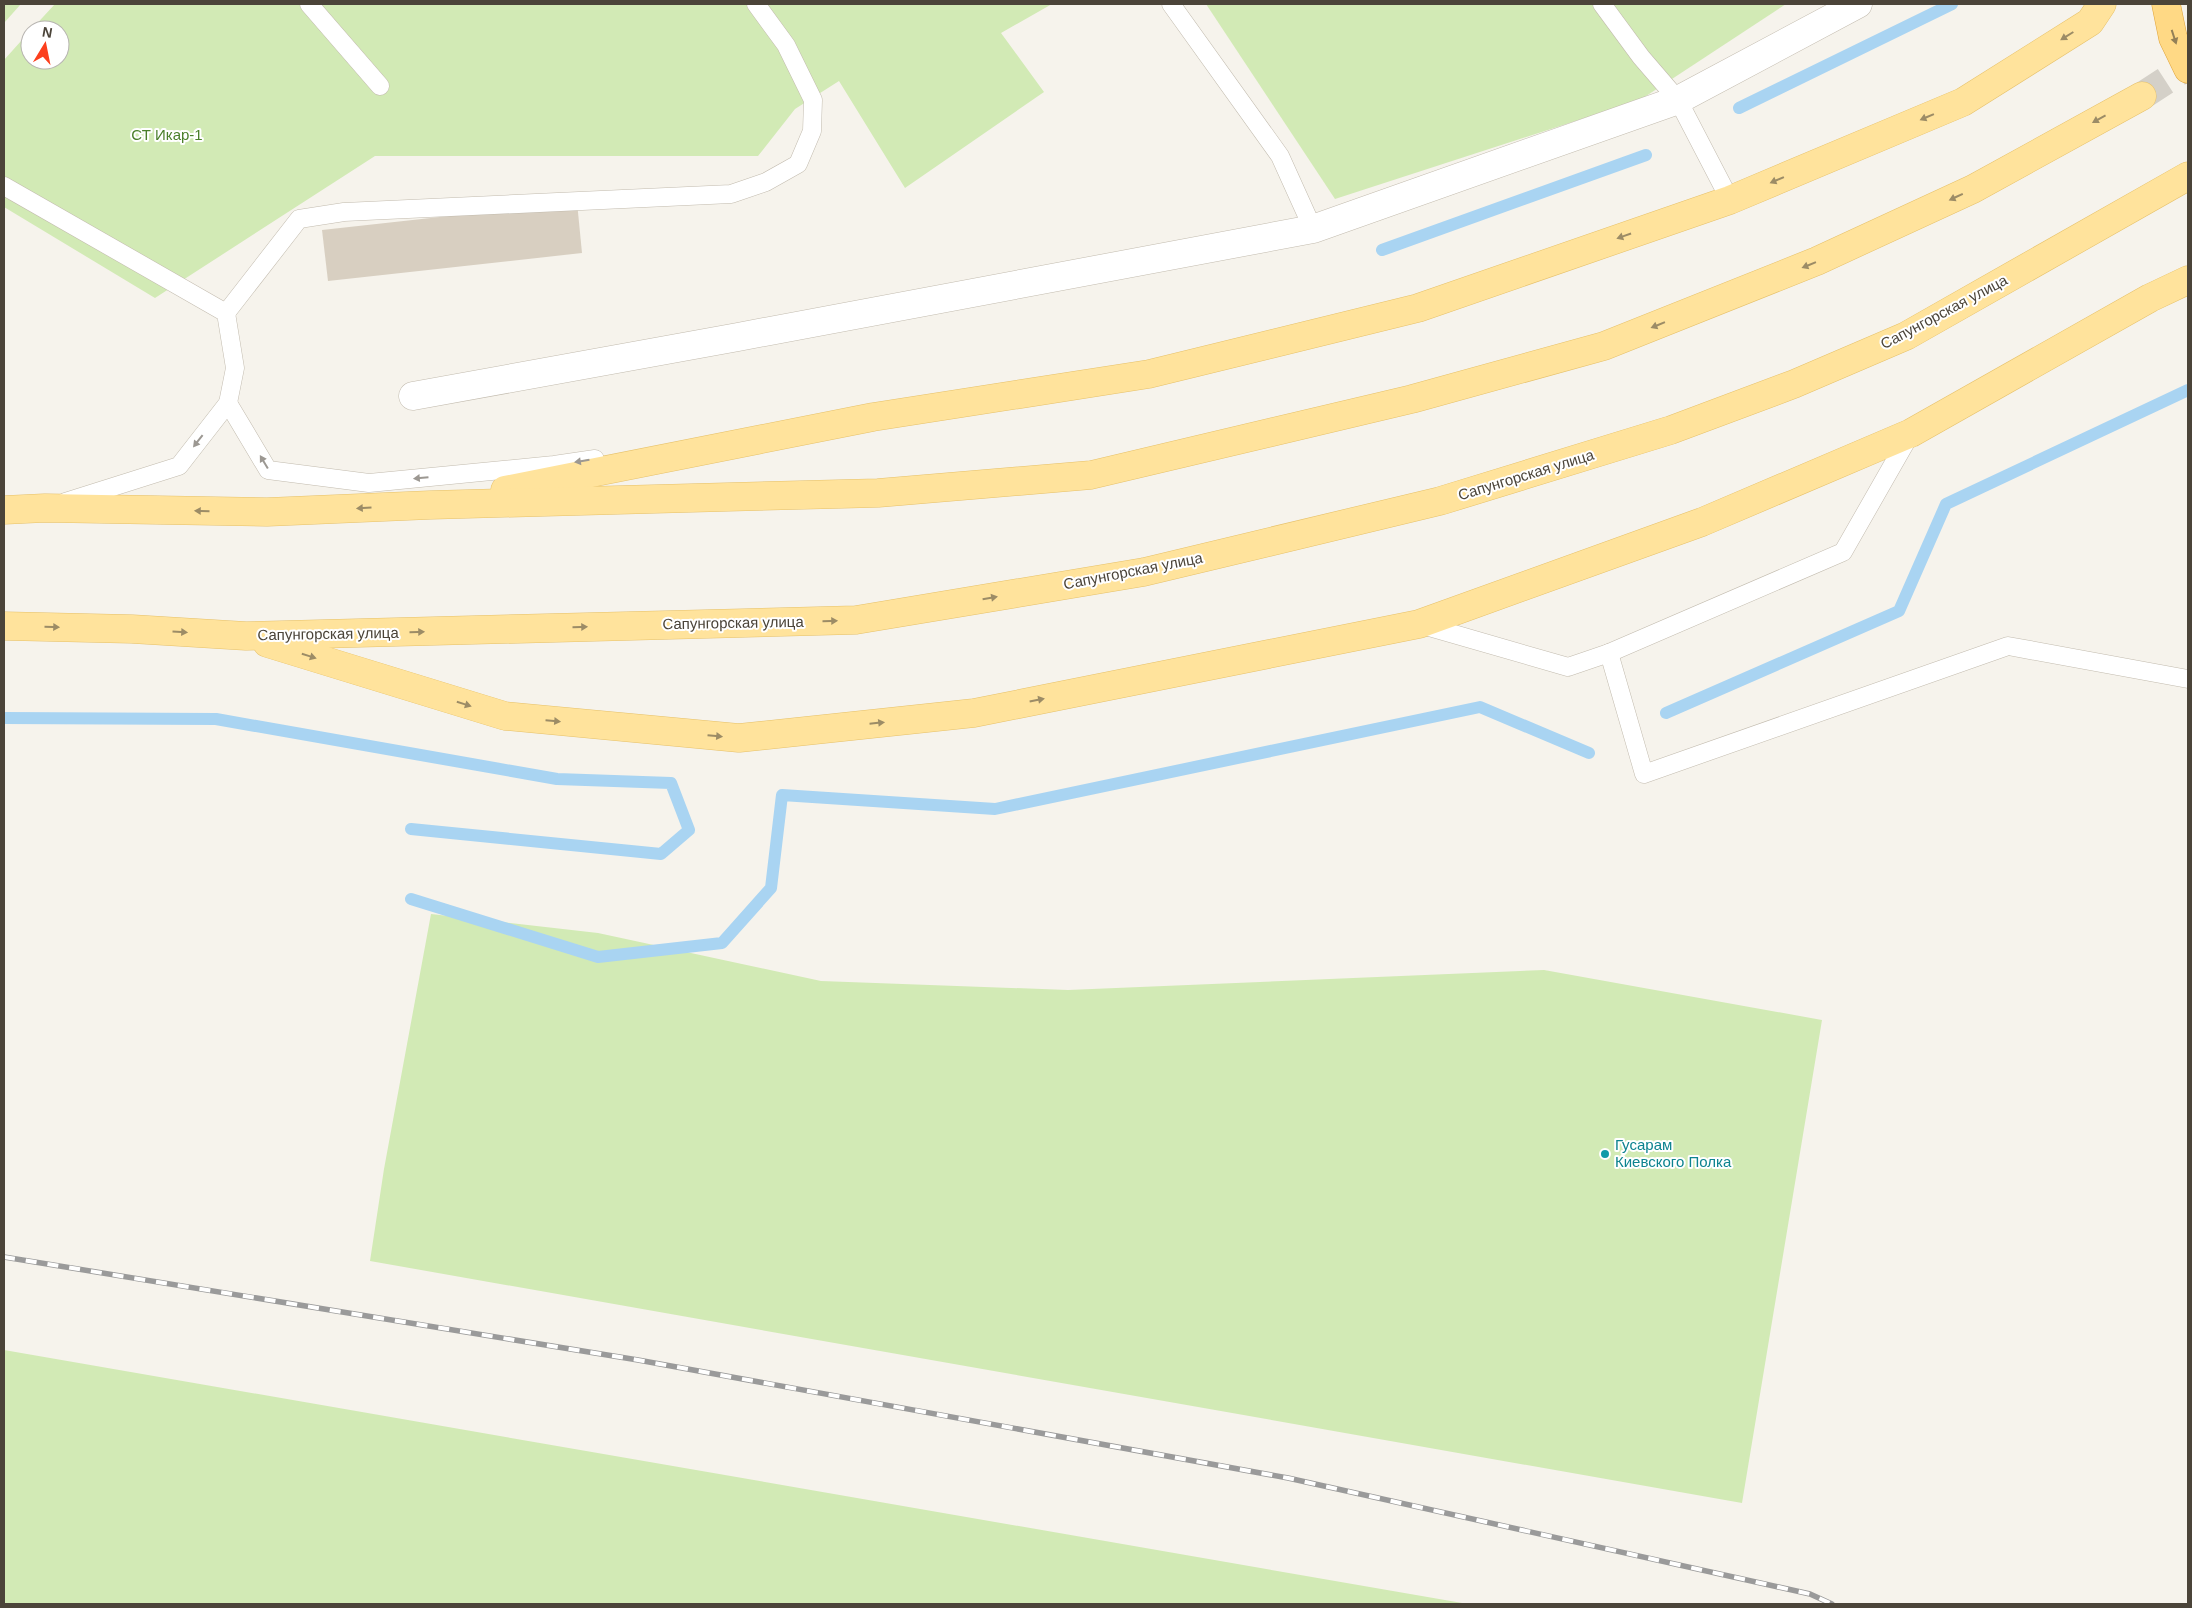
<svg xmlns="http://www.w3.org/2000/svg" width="2192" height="1608" font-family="Helvetica,sans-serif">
<rect width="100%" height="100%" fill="#f6f3ec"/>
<!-- green -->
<g fill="#d2eab5">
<polygon points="4,4 21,4 4,23"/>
<polygon points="55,4 1052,4 1001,33 1044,92 905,188 839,81 795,109 758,156 375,156 155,298 4,207 4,60 30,31 30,60 60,60 60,30 31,30"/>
<polygon points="1206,4 1786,4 1640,100 1335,199"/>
<polygon points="431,914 598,933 821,981 1068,990 1544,970 1822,1020 1742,1503 370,1261 384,1169"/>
<polygon points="4,1350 1468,1604 4,1604"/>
</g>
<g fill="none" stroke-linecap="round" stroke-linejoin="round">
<!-- stream -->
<g stroke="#a9d4f2" stroke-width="12">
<polyline points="1739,108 1952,4"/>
<polyline points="1382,250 1646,155"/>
<polyline points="1666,713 1899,611 1946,504 2188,390"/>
<polyline points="4,718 216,719 557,779 671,783 689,830 661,854 411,829"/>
<polyline points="411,899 598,957 722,943 771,888 782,795 995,809 1480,707 1589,753"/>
</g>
</g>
<!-- building -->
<polygon fill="#d8cfc1" points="577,202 582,253 328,281 322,230"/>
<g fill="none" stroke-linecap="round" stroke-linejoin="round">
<!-- primary-tunnel -->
<polyline stroke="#d4d0c8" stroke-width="28" stroke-dasharray="28 14" stroke-linecap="butt" points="2142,96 2188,66"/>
<defs>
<g id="service">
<polyline points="309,4 380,86"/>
<polyline points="1171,4 1280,156 1313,229"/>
<polyline points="1602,4 1641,57 1678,100 1730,200"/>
<polyline points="4,186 226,313 235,368 228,403 179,466 65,502"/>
<polyline points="226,313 299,219 344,212 731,194 766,182 798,164 812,131 813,100 786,45 756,4"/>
<polyline points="228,403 268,470 369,483 554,465 595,459"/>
<polyline points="1419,624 1568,667 1609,653 1843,552 1911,433"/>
<polyline points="1609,653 1644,774 2008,646 2188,679"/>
</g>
<polyline id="minor" points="413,396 738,337 1313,229 1678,100 1858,4"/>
<g id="primary">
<polyline points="505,490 873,417 1149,374 1418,308 1730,200 1963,102 2090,22 2102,4"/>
<polyline points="4,510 45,508 267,512 430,505 878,493 1091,475 1412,399 1604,346 1817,261 1973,189 2142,96"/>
<polyline points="4,626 132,629 246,636 856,620 1144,572 1440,501 1671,430 1794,384 1906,336 2188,176"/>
<polyline points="267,643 505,716 739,738 974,713 1419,624 1702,522 1911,433 2150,298 2188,280"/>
</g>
<polyline id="trunk" points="2166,4 2173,38 2188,69"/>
</defs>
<!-- service casing -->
<use href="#service" stroke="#c2bbae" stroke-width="19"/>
<!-- minor casing -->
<use href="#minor" stroke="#c2bbae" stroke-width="29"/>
<!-- primary casing -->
<use href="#primary" stroke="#e6c16a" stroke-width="29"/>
<!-- trunk casing -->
<use href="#trunk" stroke="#e0a43c" stroke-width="29"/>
<!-- service -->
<use href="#service" stroke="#fff" stroke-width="18"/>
<!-- minor -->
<use href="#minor" stroke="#fff" stroke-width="28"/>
<!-- primary -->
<use href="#primary" stroke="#ffe39c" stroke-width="28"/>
<!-- trunk -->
<use href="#trunk" stroke="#ffd985" stroke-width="28"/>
<defs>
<polyline id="rail" points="4,1257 638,1360 1288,1478 1810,1594 1832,1604"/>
</defs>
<!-- rail casing -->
<use href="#rail" stroke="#9a9a9a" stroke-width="5.5"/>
<!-- rail -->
<use href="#rail" stroke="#fff" stroke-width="4" stroke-dasharray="11" stroke-linecap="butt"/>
</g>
<!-- one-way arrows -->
<defs><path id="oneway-solid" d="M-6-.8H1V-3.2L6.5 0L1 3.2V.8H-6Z" transform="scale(1.25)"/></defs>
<g fill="#9c8c66">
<use href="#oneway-solid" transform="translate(2067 36) rotate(148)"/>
<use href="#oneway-solid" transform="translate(1927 117) rotate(157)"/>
<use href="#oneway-solid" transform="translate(2099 119) rotate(151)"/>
<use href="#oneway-solid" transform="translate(1777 180) rotate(157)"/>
<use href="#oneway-solid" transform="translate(1956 197) rotate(155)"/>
<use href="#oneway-solid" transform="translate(1624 236) rotate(161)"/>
<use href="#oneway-solid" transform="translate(1809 265) rotate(158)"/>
<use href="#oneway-solid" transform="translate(1658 325) rotate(158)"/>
<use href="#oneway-solid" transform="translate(364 508) rotate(177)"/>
<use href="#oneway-solid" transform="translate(202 511) rotate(-179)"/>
<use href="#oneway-solid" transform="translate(990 598) rotate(-10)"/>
<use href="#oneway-solid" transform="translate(830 621) rotate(-1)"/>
<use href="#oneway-solid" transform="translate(52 627) rotate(2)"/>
<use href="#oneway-solid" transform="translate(580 627) rotate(-1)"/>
<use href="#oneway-solid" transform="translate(180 632) rotate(3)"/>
<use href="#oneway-solid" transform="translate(417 632) rotate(-1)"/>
<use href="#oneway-solid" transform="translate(309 656) rotate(17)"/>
<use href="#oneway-solid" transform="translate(1037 700) rotate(-11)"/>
<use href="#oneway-solid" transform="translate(464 704) rotate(17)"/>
<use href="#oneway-solid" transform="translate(553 721) rotate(5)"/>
<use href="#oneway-solid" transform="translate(877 723) rotate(-6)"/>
<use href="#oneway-solid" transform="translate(715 736) rotate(5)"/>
</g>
<use fill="#938057" href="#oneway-solid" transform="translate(2174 37) rotate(72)"/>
<g fill="#9c9892">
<use href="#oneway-solid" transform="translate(198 441) rotate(128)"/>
<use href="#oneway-solid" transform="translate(582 461) rotate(171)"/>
<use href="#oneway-solid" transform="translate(264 462) rotate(-121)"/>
<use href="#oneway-solid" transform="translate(421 478) rotate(175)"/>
</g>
<!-- markers -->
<circle fill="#0f9aa8" stroke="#fff" stroke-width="2" cx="1605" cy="1154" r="5"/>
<g text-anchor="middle" stroke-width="4" stroke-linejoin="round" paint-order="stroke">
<!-- park labels -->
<g font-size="15" fill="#4a7f2a" stroke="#fff">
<text x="167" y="140">СТ Икар-1</text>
</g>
<!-- street labels -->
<g font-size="15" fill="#4b4439" stroke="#fff">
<text transform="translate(1944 312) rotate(-28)" y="5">Сапунгорская улица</text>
<text transform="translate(1526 475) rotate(-17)" y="5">Сапунгорская улица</text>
<text transform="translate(1133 571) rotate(-11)" y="5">Сапунгорская улица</text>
<text transform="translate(733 623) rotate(-1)" y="5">Сапунгорская улица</text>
<text transform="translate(328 634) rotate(-1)" y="5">Сапунгорская улица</text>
</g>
<!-- culture labels -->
<g font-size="15" fill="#0d838f" stroke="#fff" text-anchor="start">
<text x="1615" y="1150">Гусарам<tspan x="1615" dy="17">Киевского Полка</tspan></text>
</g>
</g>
<!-- border -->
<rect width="2192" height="1608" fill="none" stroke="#4b4439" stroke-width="10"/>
<!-- north arrow -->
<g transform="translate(45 45) rotate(10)"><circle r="24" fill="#ffffff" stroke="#b7b4b0"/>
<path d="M0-4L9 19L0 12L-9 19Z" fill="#fc3f1d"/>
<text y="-8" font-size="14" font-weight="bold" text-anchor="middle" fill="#4b4439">N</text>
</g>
</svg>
